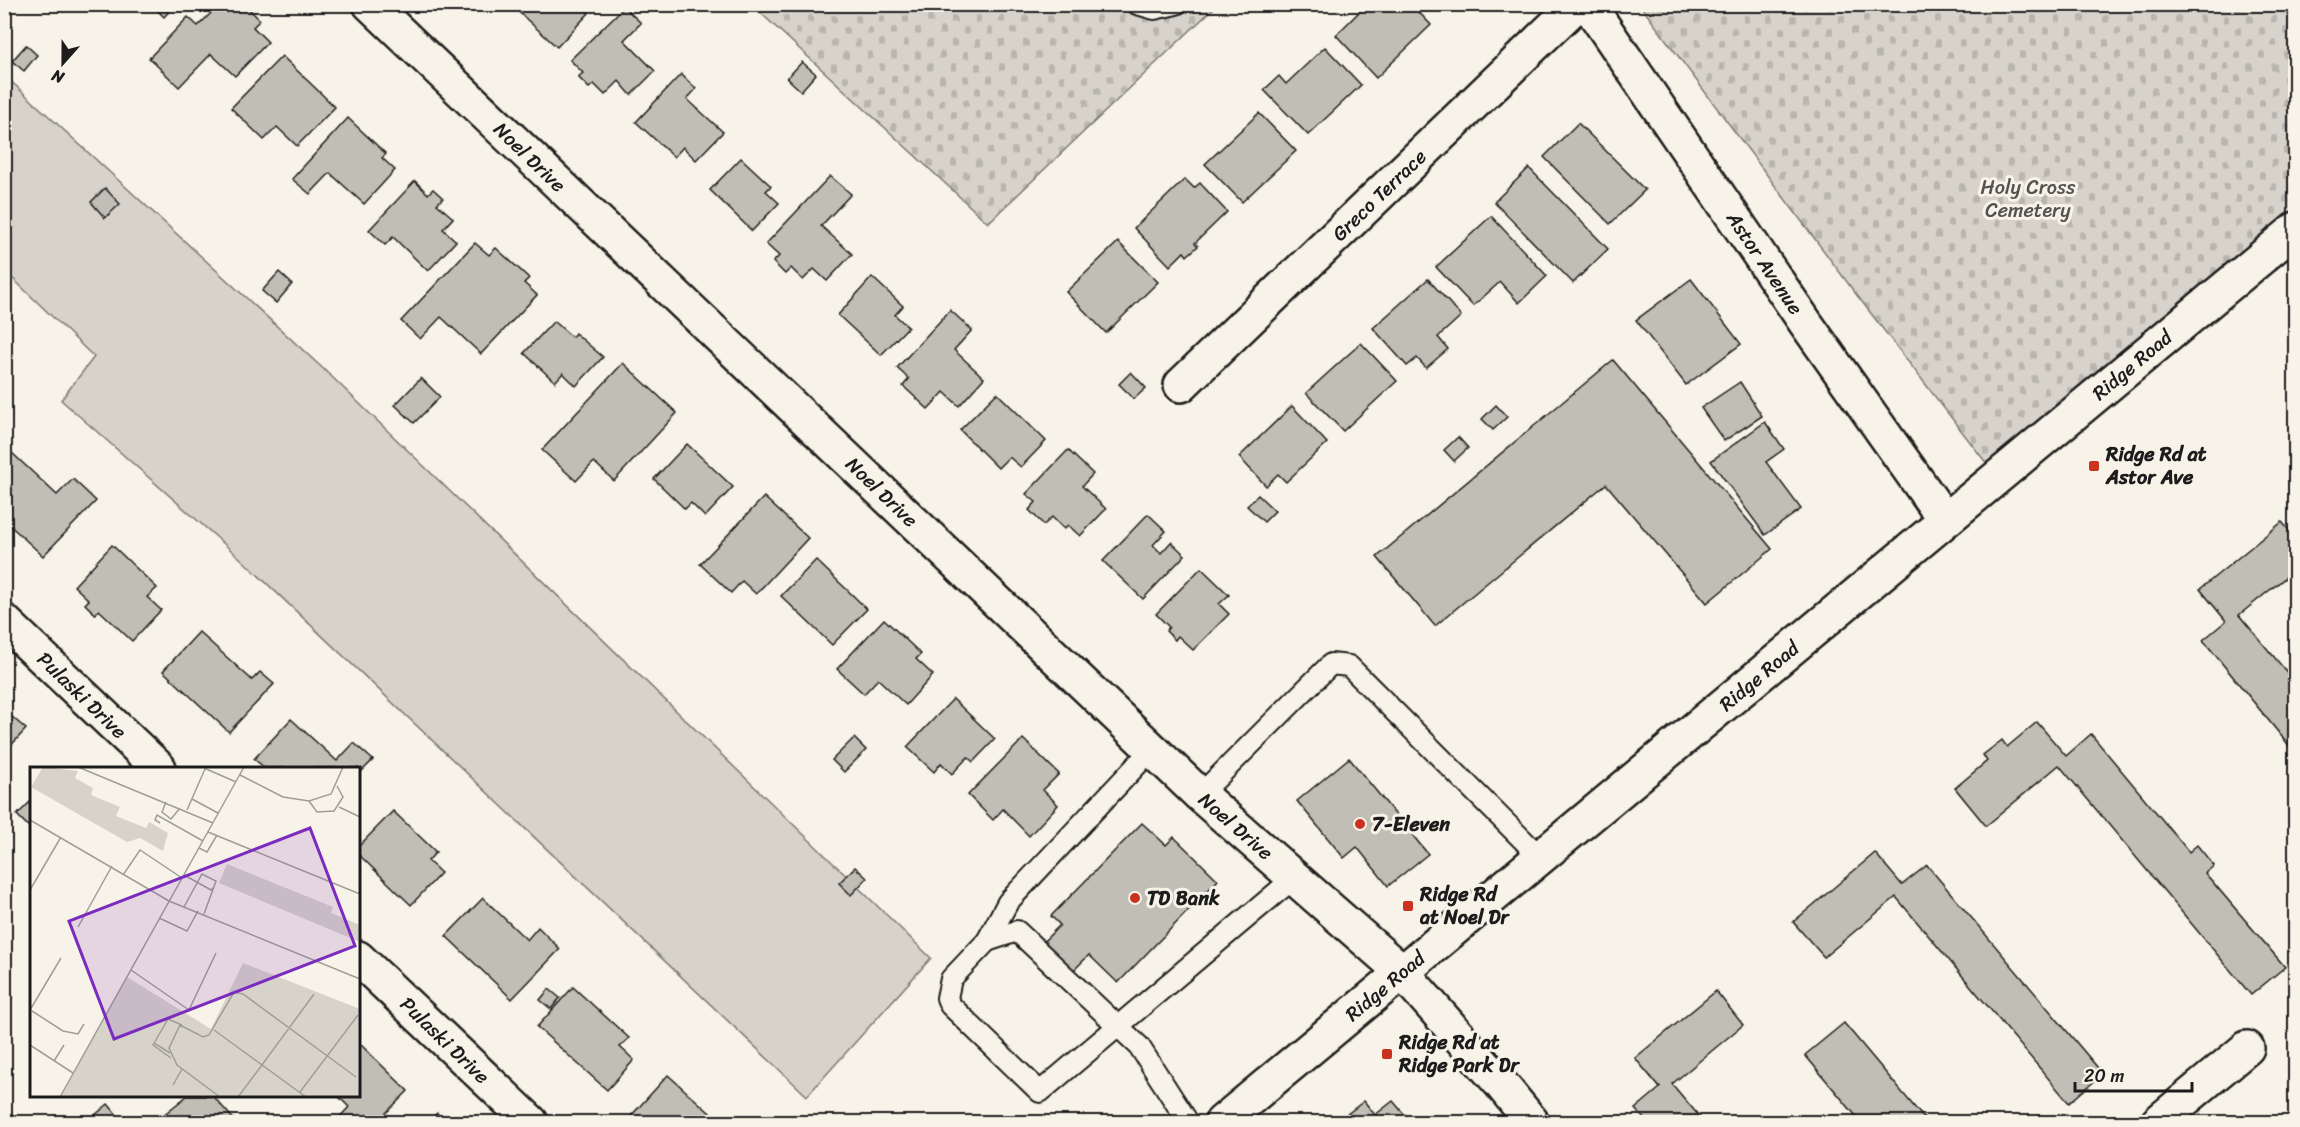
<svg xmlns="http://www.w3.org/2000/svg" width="2300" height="1127" font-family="Sriracha,sans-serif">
<defs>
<pattern id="cemetery-stones" width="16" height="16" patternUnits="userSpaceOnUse" patternTransform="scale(1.5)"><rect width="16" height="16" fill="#d7d3cb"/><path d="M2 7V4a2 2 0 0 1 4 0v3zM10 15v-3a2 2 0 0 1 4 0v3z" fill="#b8b5ae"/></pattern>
</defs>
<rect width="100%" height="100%" fill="#f7f3e8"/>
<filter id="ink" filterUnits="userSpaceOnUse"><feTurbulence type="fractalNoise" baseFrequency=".0167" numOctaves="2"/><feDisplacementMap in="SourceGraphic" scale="12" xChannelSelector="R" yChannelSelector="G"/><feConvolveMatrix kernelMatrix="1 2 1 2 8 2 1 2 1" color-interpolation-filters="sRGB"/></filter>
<g filter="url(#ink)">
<!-- green -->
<polygon fill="#d7d3cb" stroke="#7a7874" stroke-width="1.5" points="4,75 330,375 931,958 807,1096 240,558 61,400 94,357 5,271"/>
<!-- cemetery -->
<g fill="url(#cemetery-stones)" stroke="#7a7874" stroke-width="1.5">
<polygon points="752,5 1217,5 988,223"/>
<polygon points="1640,5 2295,5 2295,229 1997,477 1856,294"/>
</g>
<!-- building -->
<g fill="#c0beb5" stroke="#1c1c1c" stroke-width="1.5">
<polygon points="151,4 176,4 164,17"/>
<polygon points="220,4 244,4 260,20 253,27 268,42 235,76 211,54 179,87 149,58 188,17 198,26"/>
<polygon points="515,4 580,4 589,13 557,47 513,7"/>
<polygon points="1367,4 1411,4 1431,25 1376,78 1336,35"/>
<polygon points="624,7 641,23 624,40 655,71 631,95 619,81 605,95 594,84 589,88 578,77 583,73 570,60"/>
<polygon points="26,45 37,55 24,71 12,61"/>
<polygon points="1325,47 1361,85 1308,135 1264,90 1279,76 1286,84"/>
<polygon points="282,56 335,107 297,146 277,127 264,140 231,108"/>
<polygon points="802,62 816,74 801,91 787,78"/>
<polygon points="681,74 696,89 687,99 723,132 696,160 683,147 674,157 636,122"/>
<polygon points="1259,113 1296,151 1242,202 1205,164"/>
<polygon points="348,118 386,154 382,158 395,170 364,204 330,173 310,194 292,179"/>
<polygon points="1578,123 1645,190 1610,224 1544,157"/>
<polygon points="741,158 771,186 766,191 779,203 752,231 710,190"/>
<polygon points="1529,168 1608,249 1573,283 1494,202"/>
<polygon points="830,176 851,194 821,226 852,254 827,281 814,269 803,280 791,268 785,274 773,262 779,256 766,244"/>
<polygon points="1185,179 1194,188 1200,183 1227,212 1195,243 1198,246 1187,256 1184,252 1170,266 1134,228"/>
<polygon points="415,181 428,194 433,189 443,198 437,204 453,218 443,229 456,241 428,271 393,237 385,245 369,230"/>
<polygon points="105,188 120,204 105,218 91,202"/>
<polygon points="1491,216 1547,276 1519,303 1500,282 1473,306 1436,267"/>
<polygon points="1118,242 1158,282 1106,333 1066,292"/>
<polygon points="475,243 489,255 496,248 529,278 524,283 537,295 481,354 441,317 420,339 401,321"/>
<polygon points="279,272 292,284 276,303 262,291"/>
<polygon points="872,277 903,306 895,315 908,327 881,355 838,315"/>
<polygon points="1428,279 1461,316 1438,337 1448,349 1426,368 1417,358 1407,366 1373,328"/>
<polygon points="1691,279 1741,344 1686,385 1636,320"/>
<polygon points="950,310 972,330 954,350 984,378 959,406 944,392 928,409 903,386 909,379 897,368"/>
<polygon points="554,321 572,337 575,333 603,357 576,386 563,373 555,382 524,353"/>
<polygon points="1361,343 1397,381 1343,431 1306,393"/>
<polygon points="1613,360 1772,549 1707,603 1606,484 1435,626 1377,557"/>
<polygon points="623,363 677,413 614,481 594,462 576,481 542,450"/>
<polygon points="1131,372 1146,388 1134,399 1119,384"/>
<polygon points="421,378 440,397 414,423 395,405"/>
<polygon points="1740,382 1762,416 1724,441 1701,408"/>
<polygon points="997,393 1046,441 1021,467 1009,457 998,468 960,430"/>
<polygon points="1496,405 1507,417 1493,430 1482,419"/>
<polygon points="1292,406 1327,443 1286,482 1278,474 1266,486 1239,457"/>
<polygon points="1765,422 1784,449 1766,462 1801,509 1765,535 1711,461"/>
<polygon points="1458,437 1468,448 1454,461 1444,450"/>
<polygon points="687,444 733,487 705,517 691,503 685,509 654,479"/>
<polygon points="1068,450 1093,474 1082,486 1106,509 1080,536 1068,525 1064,529 1052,517 1044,525 1029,510 1036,502 1026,494"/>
<polygon points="11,452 57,495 73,479 96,501 43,556 4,520 4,458"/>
<polygon points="1258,495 1275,511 1264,522 1247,506"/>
<polygon points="764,497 808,538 756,594 742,581 731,593 700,564"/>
<polygon points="1148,514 1166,531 1153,545 1161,553 1171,542 1185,555 1143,599 1103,561"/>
<polygon points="2282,522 2296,538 2296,569 2239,615 2296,683 2296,754 2203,640 2226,621 2200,589"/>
<polygon points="112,545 157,588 147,597 161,610 132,641 99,610 95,614 85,604 89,600 74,586"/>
<polygon points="816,560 867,609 832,645 781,596"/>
<polygon points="1201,568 1229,595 1219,604 1229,614 1193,650 1178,636 1175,640 1166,631 1169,627 1156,614"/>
<polygon points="884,619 921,654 916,659 933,675 906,705 878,679 864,694 837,669"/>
<polygon points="199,632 252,680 260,672 274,684 229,732 163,671"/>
<polygon points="953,699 995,739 973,762 968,757 952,774 941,763 934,772 907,747"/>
<polygon points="4,710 26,729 4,753"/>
<polygon points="291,719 337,761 354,743 373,760 358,775 358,768 265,768 254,759"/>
<polygon points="2037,722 2066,756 2091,734 2189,852 2197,845 2214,866 2205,873 2285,967 2251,995 2059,765 1986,826 1955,788 1987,761 1983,755 2002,740 2007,747"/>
<polygon points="854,738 866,750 844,772 832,760"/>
<polygon points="1023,739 1059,774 1043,790 1058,805 1029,836 1003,809 993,820 968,795"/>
<polygon points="1349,758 1428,854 1388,886 1357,847 1344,858 1297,801"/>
<polygon points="32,800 32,829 31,829 17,815"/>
<polygon points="393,811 436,852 428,861 441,873 411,905 358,854 358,847"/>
<polygon points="1142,823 1166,845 1174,837 1218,880 1118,983 1089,955 1068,976 1038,947 1060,925 1051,916"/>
<polygon points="1875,853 1902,885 1927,865 2103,1074 2069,1103 1896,897 1824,957 1793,922"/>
<polygon points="855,867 867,878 851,895 839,883"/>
<polygon points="483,898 527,940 538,927 560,949 512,999 446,936"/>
<polygon points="573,987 629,1038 620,1047 634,1060 607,1090 537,1027"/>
<polygon points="4,989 12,998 4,1004"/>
<polygon points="549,989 560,998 551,1009 540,1000"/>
<polygon points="1716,991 1743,1025 1672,1084 1704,1122 1647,1122 1635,1109 1660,1088 1635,1058"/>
<polygon points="1844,1023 1927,1122 1861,1122 1805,1055"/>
<polygon points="358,1042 408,1091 377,1122 338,1122 336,1121 349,1107 338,1096 358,1096"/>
<polygon points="668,1075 720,1122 638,1122 631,1116"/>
<polygon points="187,1096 213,1096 236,1122 168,1122 162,1116"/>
<polygon points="1364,1101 1375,1115 1393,1101 1411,1122 1337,1122"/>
<polygon points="108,1104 123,1122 87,1122"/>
<polygon points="437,1113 447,1122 428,1122"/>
</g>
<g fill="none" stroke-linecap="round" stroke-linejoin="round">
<defs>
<g id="lane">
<polyline points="1137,4 1154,9 1176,4"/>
<polyline points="1152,749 1008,902 987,941 951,979 947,998 950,1005 1040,1092 1295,877"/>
<polyline points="1200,795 1331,664 1349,666 1540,857"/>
<polyline points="987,941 1017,931 1139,1046 1188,1122"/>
</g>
<g id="street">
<polyline points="370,4 1200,795 1402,972 1501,1084 1532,1122"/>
<polyline points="1588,4 1805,322 1945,520"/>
<polyline points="1181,385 1577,4"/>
<polyline points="4,621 159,768"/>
<polyline points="358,958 531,1122"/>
<polyline points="2158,1122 2247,1048"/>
</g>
<polyline id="primary" points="1222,1122 2296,229"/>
</defs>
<!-- lane casing -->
<use href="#lane" stroke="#1c1c1c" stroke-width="24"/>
<!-- street casing -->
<use href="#street" stroke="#1c1c1c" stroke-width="38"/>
<!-- primary casing -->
<use href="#primary" stroke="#1c1c1c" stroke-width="38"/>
<!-- lane -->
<use href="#lane" stroke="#f7f3e8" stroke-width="20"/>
<!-- street -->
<use href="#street" stroke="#f7f3e8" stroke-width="33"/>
<!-- primary -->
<use href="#primary" stroke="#f7f3e8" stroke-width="33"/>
</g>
</g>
<!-- markers -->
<g fill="#c8321e" stroke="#f7f3e8" stroke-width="2">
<rect x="2088" y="460" width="12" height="12" rx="3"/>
<circle cx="1360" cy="824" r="6"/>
<circle cx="1135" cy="898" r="6"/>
<rect x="1402" y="900" width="12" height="12" rx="3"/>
<rect x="1381" y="1048" width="12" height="12" rx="3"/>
</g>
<g text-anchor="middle" stroke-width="6" stroke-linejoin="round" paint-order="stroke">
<!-- street labels -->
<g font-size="20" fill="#1c1c1c" stroke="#f7f3e8">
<text transform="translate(530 157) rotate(44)" y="7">Noel Drive</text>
<text transform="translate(1379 195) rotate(-44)" y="7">Greco Terrace</text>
<text transform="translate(1765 263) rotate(56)" y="7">Astor Avenue</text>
<text transform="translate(2132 365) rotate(-40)" y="7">Ridge Road</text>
<text transform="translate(882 492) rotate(44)" y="7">Noel Drive</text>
<text transform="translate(1759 676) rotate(-40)" y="7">Ridge Road</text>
<text transform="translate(82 695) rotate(44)" y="7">Pulaski Drive</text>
<text transform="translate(1236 826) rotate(41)" y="7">Noel Drive</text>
<text transform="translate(1385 986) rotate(-40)" y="7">Ridge Road</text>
<text transform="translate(445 1040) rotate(44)" y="7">Pulaski Drive</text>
</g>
<!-- park labels -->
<g font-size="20" fill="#545351" stroke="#f7f3e8">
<text x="2028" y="194">Holy Cross<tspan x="2028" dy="23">Cemetery</tspan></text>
</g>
<!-- poi labels -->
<g font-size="20" font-weight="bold" fill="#1c1c1c" stroke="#f7f3e8" text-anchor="start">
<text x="2106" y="461">Ridge Rd at<tspan x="2106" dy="23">Astor Ave</tspan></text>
<text x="1372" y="831">7-Eleven</text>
<text x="1420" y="901">Ridge Rd<tspan x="1420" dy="23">at Noel Dr</tspan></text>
<text x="1147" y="905">TD Bank</text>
<text x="1399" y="1049">Ridge Rd at<tspan x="1399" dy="23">Ridge Park Dr</tspan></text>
</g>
</g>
<!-- overview -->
<g transform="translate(30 767)">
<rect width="330" height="330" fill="#f7f3e8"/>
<path d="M13,0L48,4L45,11L63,21L61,28L90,40L86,49L116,61L119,55L138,66L133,84L110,71L97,75L1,20ZM197,97L303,140L301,146L330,158V175L189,116Z" fill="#d7d3cb"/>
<path d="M213,196L330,242V330H30L97,210L181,262Z" fill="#d7d3cb"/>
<path fill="none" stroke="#9f9d96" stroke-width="1.5" d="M48,0L183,56M174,1L206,15M210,8L253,30L279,34L301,27L313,0M162,32L188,46M279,34L287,45L304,44L313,30L307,19M136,35L132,45L141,52L150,41M309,40L330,50M157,43L175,2M0,53L139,134L330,212M130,56L125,53L127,48L173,74M178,65L330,127M169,81L177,85L187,68M93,108L110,83L152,111M154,108L181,123L184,120M0,123L31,70M154,140L172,107L186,114L174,147M129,151L157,164L168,144M48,160L82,99M101,203L159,243L186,186M0,243L31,191M2,244L33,264L48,267L54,257M184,263L232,298L284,227M124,276L140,286M0,278L43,306M141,291L123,278L138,252L152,258M24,294L34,278M143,318L152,302M270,325L328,248M30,330L214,0M190,330L147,298L139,281L150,258L173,270L179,268L204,225L213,227L326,310M208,330L232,298L276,330"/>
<path fill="#7b2cbf" fill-opacity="0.15" stroke="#7b2cbf" stroke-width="3" d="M280,61L325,179L84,272L39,154Z"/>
<rect width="330" height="330" fill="none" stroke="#1c1c1c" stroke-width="3"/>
</g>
<!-- margin -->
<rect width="2300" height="1127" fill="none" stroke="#f7f3e8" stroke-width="24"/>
<rect x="12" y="12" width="2276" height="1103" fill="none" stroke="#1c1c1c" stroke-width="2" filter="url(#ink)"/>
<!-- north arrow -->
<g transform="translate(63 63) rotate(201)" stroke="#f7f3e8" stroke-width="4.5" paint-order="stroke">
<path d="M0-4.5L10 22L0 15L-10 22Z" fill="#1c1c1c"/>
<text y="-9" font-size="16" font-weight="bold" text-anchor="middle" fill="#1c1c1c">N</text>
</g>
<!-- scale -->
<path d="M2075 1082v9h117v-9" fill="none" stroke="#1c1c1c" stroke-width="3"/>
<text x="2084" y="1082" font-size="18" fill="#1c1c1c" stroke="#f7f3e8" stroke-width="4.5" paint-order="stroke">20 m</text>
</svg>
